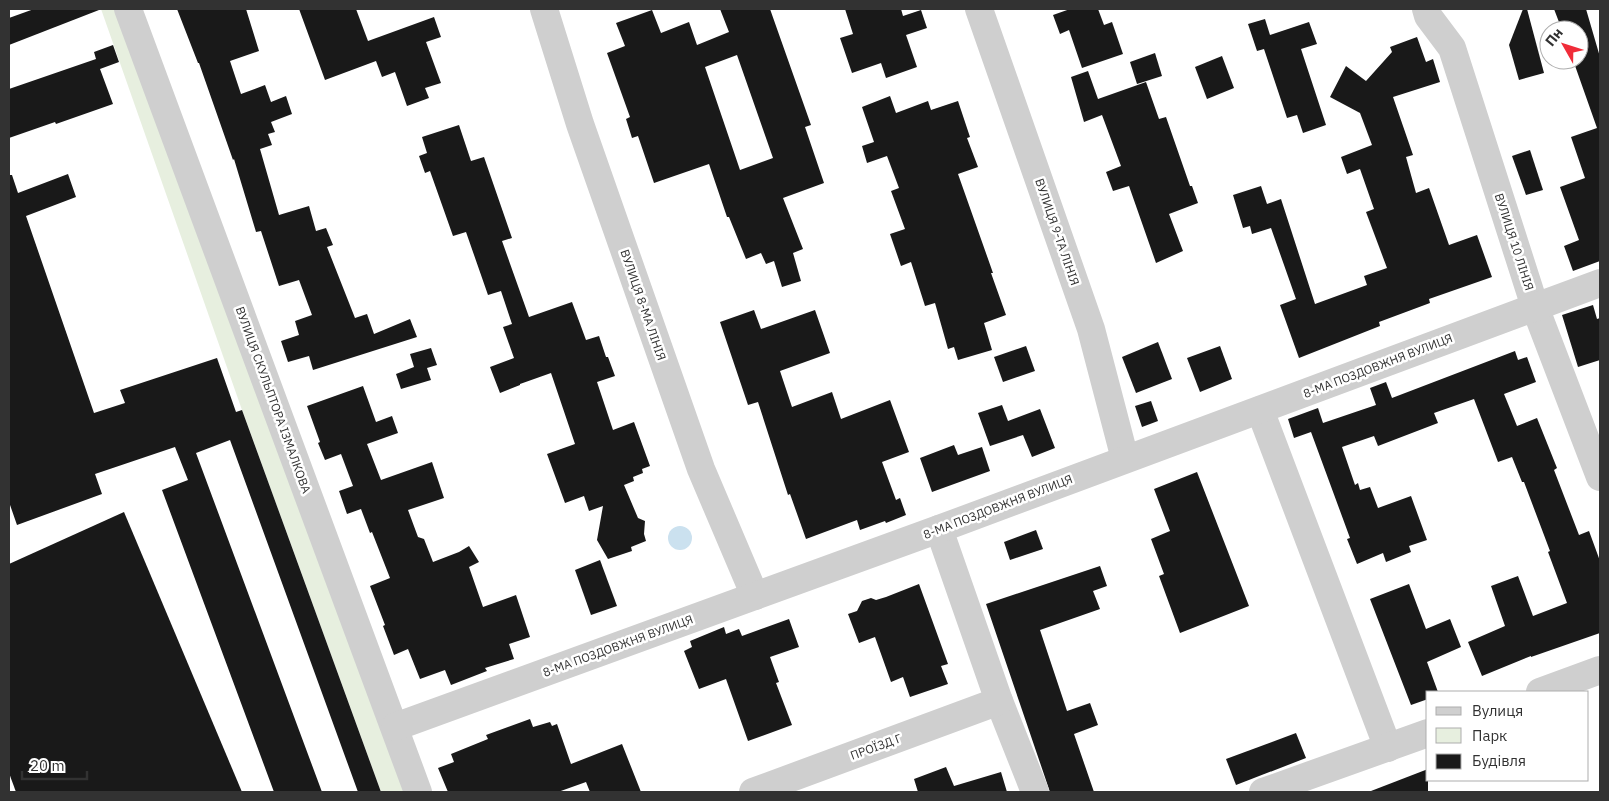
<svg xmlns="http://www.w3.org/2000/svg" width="1609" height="801" font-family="'IBM Plex Sans',sans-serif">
<rect width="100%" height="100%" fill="#fff"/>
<!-- green -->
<polygon fill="#e7efdf" points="101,9 117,9 407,792 381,792 242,410"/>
<!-- water -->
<circle fill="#cbe1ef" cx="680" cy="538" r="12"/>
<!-- building -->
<g fill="#191919" fill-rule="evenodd">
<polygon points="34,9 99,9 99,10 9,45 9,18"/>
<polygon points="177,9 246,9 259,51 230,61 241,94 265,85 271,102 286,96 292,114 271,122 275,132 268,134 272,145 260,149 279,215 309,206 316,231 326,228 333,245 327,247 355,318 367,314 374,334 410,319 417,337 313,370 309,356 288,362 281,341 299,335 295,321 312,315 299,280 279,286 261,231 256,232 234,159 233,160 199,63 198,63"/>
<polygon points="299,9 356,9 368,41 434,17 441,37 426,42 441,83 425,88 429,98 407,106 395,72 382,77 376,61 325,80"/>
<path d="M720,9H770L811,125L805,127L824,183L783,198L803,249L793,253L801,281L782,287L774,261L766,264L761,253L746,259L729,217H727L709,164L654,183L638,136L632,138L626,119L630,117L607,53L625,46L616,23L652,10L661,33L689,22L697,45L729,32ZM737,55L773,158L740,170L705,67Z"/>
<polygon points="845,9 901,9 903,16 921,10 927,28 906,35 917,67 886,78 881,63 852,73 840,38 853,34"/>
<polygon points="1070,9 1098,9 1104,25 1112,22 1123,54 1082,68 1069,30 1060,34 1053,15"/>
<polygon points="1523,9 1527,9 1544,73 1519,80 1509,45"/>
<polygon points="1554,9 1586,9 1600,57 1600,261 1573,271 1564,246 1579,240 1560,187 1585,178 1571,137 1597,128 1573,60 1579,60 1579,30 1562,30"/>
<polygon points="1265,19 1270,35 1309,22 1317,44 1301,49 1326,125 1303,133 1297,115 1287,118 1264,49 1257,51 1248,24"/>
<polygon points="1417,37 1426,62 1433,59 1440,82 1393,97 1413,155 1406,157 1416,193 1429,188 1449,245 1477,235 1492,277 1429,299 1430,303 1379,322 1380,326 1299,358 1280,305 1296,299 1271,228 1252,234 1250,226 1243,228 1233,195 1261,186 1267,204 1281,199 1315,304 1367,285 1364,276 1387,268 1366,212 1374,209 1360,169 1347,174 1341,157 1372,145 1360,113 1330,97 1346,66 1366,81 1392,52 1390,47"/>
<polygon points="113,45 119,62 100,69 113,104 56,124 55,122 9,138 9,89 96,59 94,52"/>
<polygon points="1155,53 1162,76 1137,84 1130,62"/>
<polygon points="1222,56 1234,88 1207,99 1195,67"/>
<polygon points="1088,71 1098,99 1146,82 1159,119 1166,117 1190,186 1192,186 1198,203 1169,214 1183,251 1156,263 1129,186 1113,191 1106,172 1121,166 1102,115 1084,122 1071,77"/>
<polygon points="890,96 896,113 928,101 931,110 958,101 970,137 967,138 978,167 958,174 993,273 991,273 1006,315 984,323 992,350 958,360 954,347 948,349 935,303 925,306 911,262 901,266 890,234 905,229 891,191 899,188 887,156 867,163 862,146 874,142 862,107"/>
<polygon points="459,125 471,161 484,157 512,238 502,241 529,317 572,302 586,340 599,336 606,357 608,357 615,376 597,382 613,430 634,422 650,466 642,469 643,473 633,477 634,481 624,485 638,518 645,521 644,534 646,541 631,547 632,551 608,559 597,540 603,506 589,511 584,496 565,503 547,454 575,444 551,373 520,384 520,385 500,393 490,367 514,358 503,327 512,324 501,291 488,295 466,232 453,236 430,171 425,173 419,156 427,153 422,137"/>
<polygon points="1530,150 1543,190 1526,195 1512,156"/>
<polygon points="68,174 76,197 26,216 94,413 125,403 120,390 217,358 236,412 242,410 381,792 358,792 230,440 196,453 322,792 274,792 162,490 188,480 175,447 95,474 102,494 17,525 9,502 9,175 12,175 18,193"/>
<polygon points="1593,305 1597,319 1600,318 1600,360 1578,367 1562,315"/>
<polygon points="754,310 761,329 815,310 830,353 780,371 792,407 832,392 841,419 890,400 909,452 882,462 896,500 900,498 906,515 886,523 885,521 860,530 857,520 806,539 790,494 788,495 758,402 748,405 720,322"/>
<polygon points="1158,342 1172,379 1136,393 1122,357"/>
<polygon points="1026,346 1035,371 1003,382 994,357"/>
<polygon points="1220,346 1232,379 1200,392 1187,358"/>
<polygon points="431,348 437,365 427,368 431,380 401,389 396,374 414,367 410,354"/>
<polygon points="1515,351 1518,360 1527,357 1536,382 1504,394 1517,426 1537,418 1557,468 1554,470 1579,535 1589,531 1600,561 1600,633 1531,657 1531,656 1482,676 1468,642 1505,626 1491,586 1518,576 1533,616 1567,603 1548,552 1550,551 1524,482 1522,482 1512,457 1498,462 1474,399 1434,413 1438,423 1378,446 1374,436 1342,447 1355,485 1358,483 1360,490 1370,487 1378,508 1411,496 1427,540 1409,546 1411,552 1386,562 1383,553 1357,564 1347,539 1350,538 1311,432 1294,438 1288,419 1318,408 1323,423 1376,405 1370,388 1386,382 1392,398"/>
<polygon points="363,386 376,422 392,416 398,433 367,444 381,480 432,462 444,498 408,510 418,537 424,539 433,562 459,552 469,546 479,562 469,567 483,607 516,595 530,637 509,644 514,659 485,668 487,671 451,685 445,670 420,679 408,649 394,655 383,626 385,625 370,586 390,578 372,532 370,533 361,509 347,514 339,491 353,486 341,454 325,460 318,443 320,442 307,406"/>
<polygon points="1151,401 1158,421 1142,427 1135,406"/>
<polygon points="1002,405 1008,421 1040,409 1055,448 1032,457 1023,435 990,446 978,413"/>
<polygon points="954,445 958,455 982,447 990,471 932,492 920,458"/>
<polygon points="1197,472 1249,606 1180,633 1159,576 1164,574 1151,539 1170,531 1154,489"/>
<polygon points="124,512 242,792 16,792 9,773 9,564"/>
<polygon points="1036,530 1043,549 1010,560 1004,542"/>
<polygon points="600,560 617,606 591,615 575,570"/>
<polygon points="1100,566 1107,586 1093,591 1100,609 1040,630 1067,711 1090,703 1098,725 1074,734 1094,792 1050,792 986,604"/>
<polygon points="919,584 948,664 941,666 948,684 910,697 903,677 891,682 875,637 859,643 848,614 857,611 862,601 871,598 876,600 886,597"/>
<polygon points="1409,584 1426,629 1450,619 1461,647 1427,662 1438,692 1428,692 1428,699 1411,705 1370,599"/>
<polygon points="789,619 799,647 770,657 779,682 776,683 792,725 748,741 726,679 699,689 684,651 692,647 690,641 724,627 726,634 739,629 742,636"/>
<polygon points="530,719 533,727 550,722 552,726 557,724 571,764 622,744 641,792 590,792 586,782 558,792 448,792 438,768 454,762 451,754 488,739 486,735"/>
<polygon points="1296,733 1306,758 1236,785 1226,759"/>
<polygon points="946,767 954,786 1001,772 1007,792 918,792 914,779"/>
<polygon points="1428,769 1428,792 1371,792 1371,791"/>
</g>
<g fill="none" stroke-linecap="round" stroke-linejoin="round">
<!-- minor -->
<g stroke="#cfcfcf" stroke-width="28">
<polyline points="128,9 418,792"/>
<polyline points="544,9 580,124 701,469 755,596"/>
<polyline points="979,9 1091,329 1125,459"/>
<polyline points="1426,9 1428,16 1452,48 1535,307 1600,477"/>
<polyline points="1260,410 1388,748"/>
<polyline points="939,529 999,701 1035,792"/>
<polyline points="1540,692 1600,670"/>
<polyline points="395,727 939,529 1600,283"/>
<polyline points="753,792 999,701"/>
<polyline points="1263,792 1428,733"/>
</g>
</g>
<g text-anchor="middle" stroke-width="5" stroke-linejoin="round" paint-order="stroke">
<!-- street labels -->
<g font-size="12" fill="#323232" stroke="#fff">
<text transform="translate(1057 232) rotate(71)" y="4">ВУЛИЦЯ 9-ТА ЛІНІЯ</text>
<text transform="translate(1514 242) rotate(72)" y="4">ВУЛИЦЯ 10 ЛІНІЯ</text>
<text transform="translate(643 305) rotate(71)" y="4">ВУЛИЦЯ 8-МА ЛІНІЯ</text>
<text transform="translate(1378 366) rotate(-21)" y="4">8-МА ПОЗДОВЖНЯ ВУЛИЦЯ</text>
<text transform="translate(273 400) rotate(70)" y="4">ВУЛИЦЯ СКУЛЬПТОРА ІЗМАЛКОВА</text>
<text transform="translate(998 507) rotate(-21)" y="4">8-МА ПОЗДОВЖНЯ ВУЛИЦЯ</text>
<text transform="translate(618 646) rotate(-20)" y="4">8-МА ПОЗДОВЖНЯ ВУЛИЦЯ</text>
<text transform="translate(876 747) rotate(-20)" y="4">ПРОЇЗД Г</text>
</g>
</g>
<!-- border -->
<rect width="1609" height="801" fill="none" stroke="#323232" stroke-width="20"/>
<!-- legend -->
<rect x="1426" y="691" width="162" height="90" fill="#ffffff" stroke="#adadad"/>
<rect x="1436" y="707" width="25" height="8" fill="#cfcfcf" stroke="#adadad"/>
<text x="1472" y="716" font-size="15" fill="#323232">Вулиця</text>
<rect x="1436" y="728" width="25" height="15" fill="#e7efdf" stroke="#adadad"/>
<text x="1472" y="741" font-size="15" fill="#323232">Парк</text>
<rect x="1436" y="754" width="25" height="15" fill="#191919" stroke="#adadad"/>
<text x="1472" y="766" font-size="15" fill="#323232">Будівля</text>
<!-- north arrow -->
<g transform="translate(1564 45) rotate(309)"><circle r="24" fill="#ffffff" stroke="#adadad"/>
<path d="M0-4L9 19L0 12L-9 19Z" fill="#f02c39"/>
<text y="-8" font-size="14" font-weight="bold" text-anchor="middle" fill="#323232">Пн</text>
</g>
<!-- scale -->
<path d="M22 771v8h65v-8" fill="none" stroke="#323232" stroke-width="2.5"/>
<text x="30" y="771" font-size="15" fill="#323232" stroke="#ffffff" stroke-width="4" paint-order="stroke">20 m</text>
</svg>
